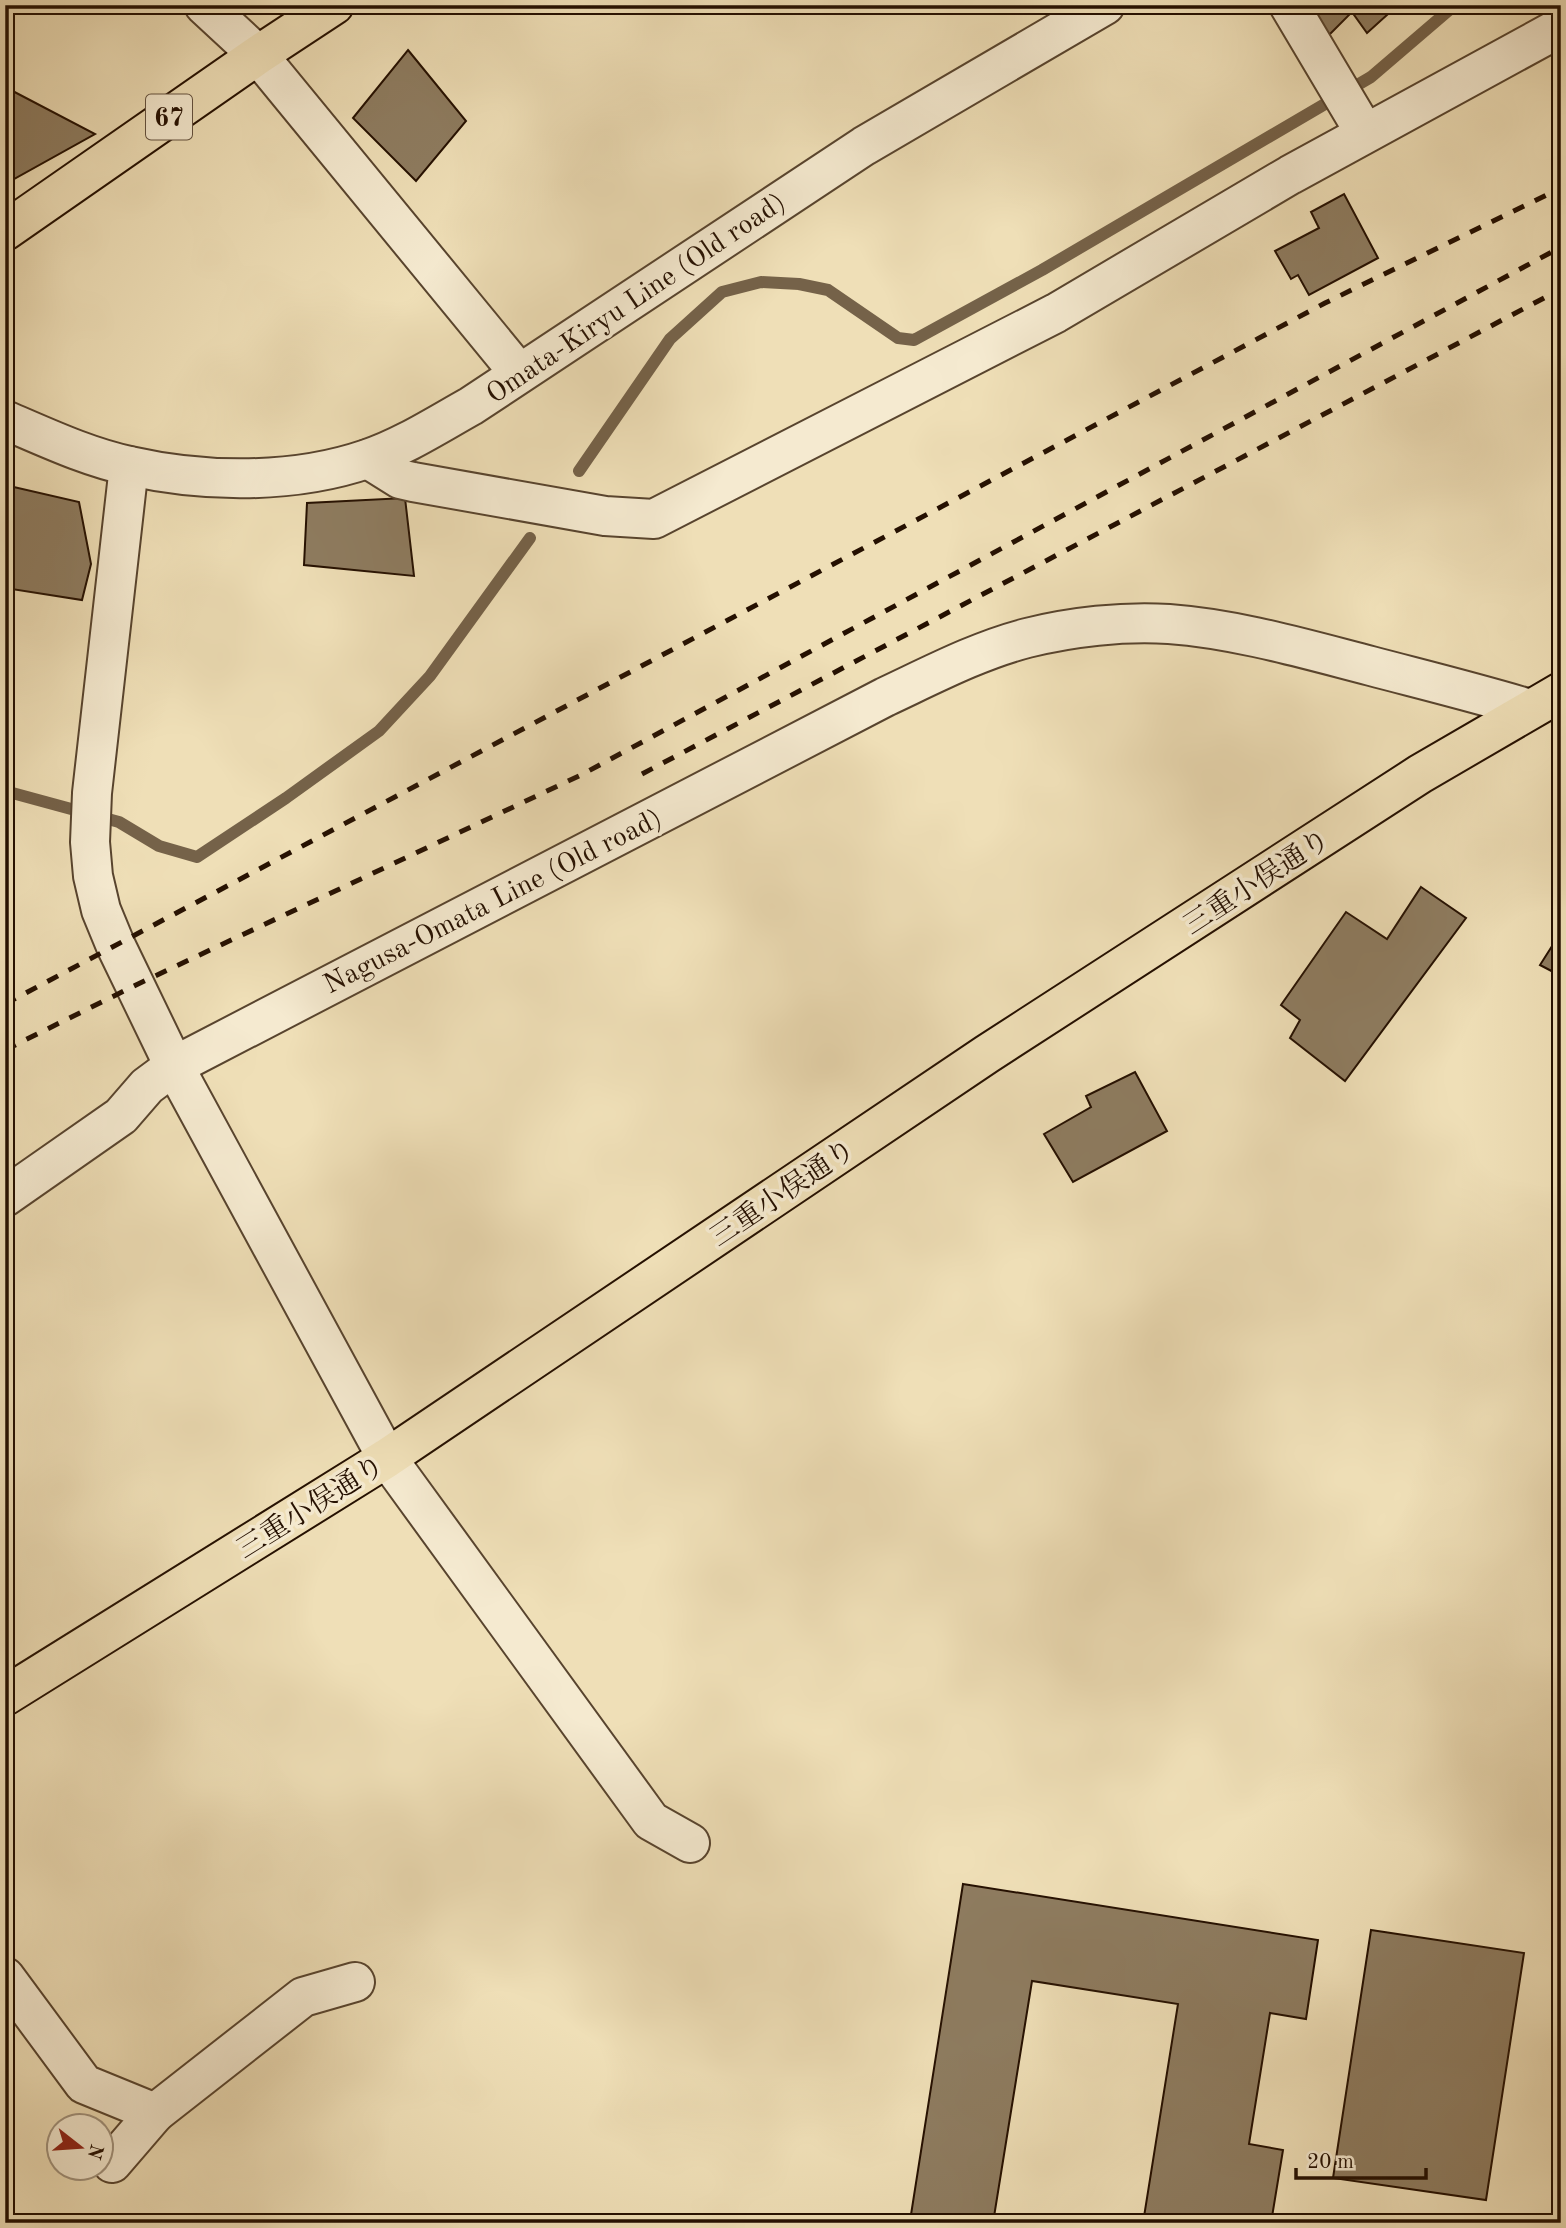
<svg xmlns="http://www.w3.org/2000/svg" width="1566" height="2228" font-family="'Old Standard TT','Noto Serif JP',serif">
<rect width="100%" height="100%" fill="#efdfb7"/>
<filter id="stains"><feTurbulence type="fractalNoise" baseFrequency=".00286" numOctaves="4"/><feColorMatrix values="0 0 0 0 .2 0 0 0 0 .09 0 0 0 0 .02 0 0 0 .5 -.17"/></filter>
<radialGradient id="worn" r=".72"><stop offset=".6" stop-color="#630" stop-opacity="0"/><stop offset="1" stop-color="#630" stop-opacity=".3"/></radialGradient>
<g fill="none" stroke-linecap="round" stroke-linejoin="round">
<!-- stream -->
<g stroke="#756249" stroke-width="12">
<polyline points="579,471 670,339 722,292 761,282 799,284 828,290 898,338 914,340 1042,270 1371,77 1455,5"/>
<polyline points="5,791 119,822 159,846 197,857 286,798 379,731 430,676 530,538"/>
</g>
</g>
<!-- building -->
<g fill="#8e7c60" stroke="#251001" stroke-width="2">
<polygon points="1323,5 1347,5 1352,12 1325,39 1310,12"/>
<polygon points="1358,5 1398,5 1367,33 1352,12"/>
<polygon points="408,50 466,121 416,181 353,118"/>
<polygon points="5,87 95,134 5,184"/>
<polygon points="1344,194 1378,258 1309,295 1298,275 1291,279 1275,251 1319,228 1311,212"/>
<polygon points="5,485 79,502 91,564 82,600 5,588"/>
<polygon points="405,498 414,576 304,565 307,503"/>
<polygon points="1421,887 1466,918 1345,1081 1290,1038 1300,1020 1281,1005 1346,912 1387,939"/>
<polygon points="1561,932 1561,976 1540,965"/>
<polygon points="1135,1072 1167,1131 1073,1182 1044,1134 1091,1107 1086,1096"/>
<polygon points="963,1884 1318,1940 1306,2019 1270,2013 1249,2144 1283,2150 1271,2223 1143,2223 1178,2004 1032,1981 993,2223 910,2221"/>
<polygon points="1371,1930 1524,1953 1486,2200 1333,2178"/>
</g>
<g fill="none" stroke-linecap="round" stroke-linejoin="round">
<defs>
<g id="minor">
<polyline points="204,5 258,55 519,373"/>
<polyline points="1289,5 1365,133"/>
<path d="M5,420C45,437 87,457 130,466C205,483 294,484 367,459C403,447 437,425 471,406L864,146L1105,5"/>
<polyline points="368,459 400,479 413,482 605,516 654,519 1056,313 1290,175 1561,27"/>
<polyline points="129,466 92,793 90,842 93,876 101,910 115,944 174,1066 387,1458 651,1821 690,1843"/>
<path d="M5,1197L121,1116L147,1086L174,1066L885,697C932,675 977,651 1027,638C1071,627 1123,621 1169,624C1237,629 1305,649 1371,666C1424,680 1477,693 1530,709"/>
<polyline points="5,1977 84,2084 155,2113 112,2163"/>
<polyline points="155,2113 303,1997 355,1982"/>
</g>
<g id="major">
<polyline points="5,231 258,55 334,5"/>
<polyline points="5,1696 387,1458 987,1054 1420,774 1561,692"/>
</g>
</defs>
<!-- minor casing -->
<use href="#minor" stroke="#58442e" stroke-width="42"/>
<!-- major casing -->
<use href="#major" stroke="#251001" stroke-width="42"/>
<!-- minor -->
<use href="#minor" stroke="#f5ead0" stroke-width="38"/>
<!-- major -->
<use href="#major" stroke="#efdfb7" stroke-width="38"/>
<!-- rail -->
<g stroke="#251001" stroke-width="5" stroke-dasharray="12 12" stroke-linecap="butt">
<polyline points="642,774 1561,289"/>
<polyline points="5,1004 1325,303 1561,188"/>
<polyline points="5,1050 136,985 581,775 1561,247"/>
</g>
</g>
<g text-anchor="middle" stroke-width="7" stroke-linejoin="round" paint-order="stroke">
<!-- shield labels -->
<rect fill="#f5ead0" stroke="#63513f" stroke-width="2" x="146" y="94.5" width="46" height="45" rx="5"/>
<g font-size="26" font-weight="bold" fill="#251001">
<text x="169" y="126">67</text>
</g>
<!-- street labels -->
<g font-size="28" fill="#251001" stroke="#f5ead0">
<text transform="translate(635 297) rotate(-34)" y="10">Omata-Kiryu Line (Old road)</text>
<text transform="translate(1256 881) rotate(-33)" y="10">三重小俣通り</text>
<text transform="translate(492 900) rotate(-27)" y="10">Nagusa-Omata Line (Old road)</text>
<text transform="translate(782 1192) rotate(-34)" y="10">三重小俣通り</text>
<text transform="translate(310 1506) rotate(-32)" y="10">三重小俣通り</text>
</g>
</g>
<!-- margin -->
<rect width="1566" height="2228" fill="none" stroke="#efdfb7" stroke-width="28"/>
<rect x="7" y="7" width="1552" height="2214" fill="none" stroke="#251001" stroke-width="3.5"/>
<rect x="14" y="14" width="1538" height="2200" fill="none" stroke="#251001" stroke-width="2"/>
<!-- north arrow -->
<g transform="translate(80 2147) rotate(107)"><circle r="33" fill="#f5ead0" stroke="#a2937d" stroke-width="2"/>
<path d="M0-5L12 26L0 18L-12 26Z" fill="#8f2418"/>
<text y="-10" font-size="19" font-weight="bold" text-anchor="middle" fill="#251001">N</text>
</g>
<!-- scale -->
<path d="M1296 2168v10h130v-10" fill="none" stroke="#251001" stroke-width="3.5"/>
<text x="1307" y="2168" font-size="21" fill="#251001" stroke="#f5ead0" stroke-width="5" paint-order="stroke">20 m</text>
<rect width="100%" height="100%" filter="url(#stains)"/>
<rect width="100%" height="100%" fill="url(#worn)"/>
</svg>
